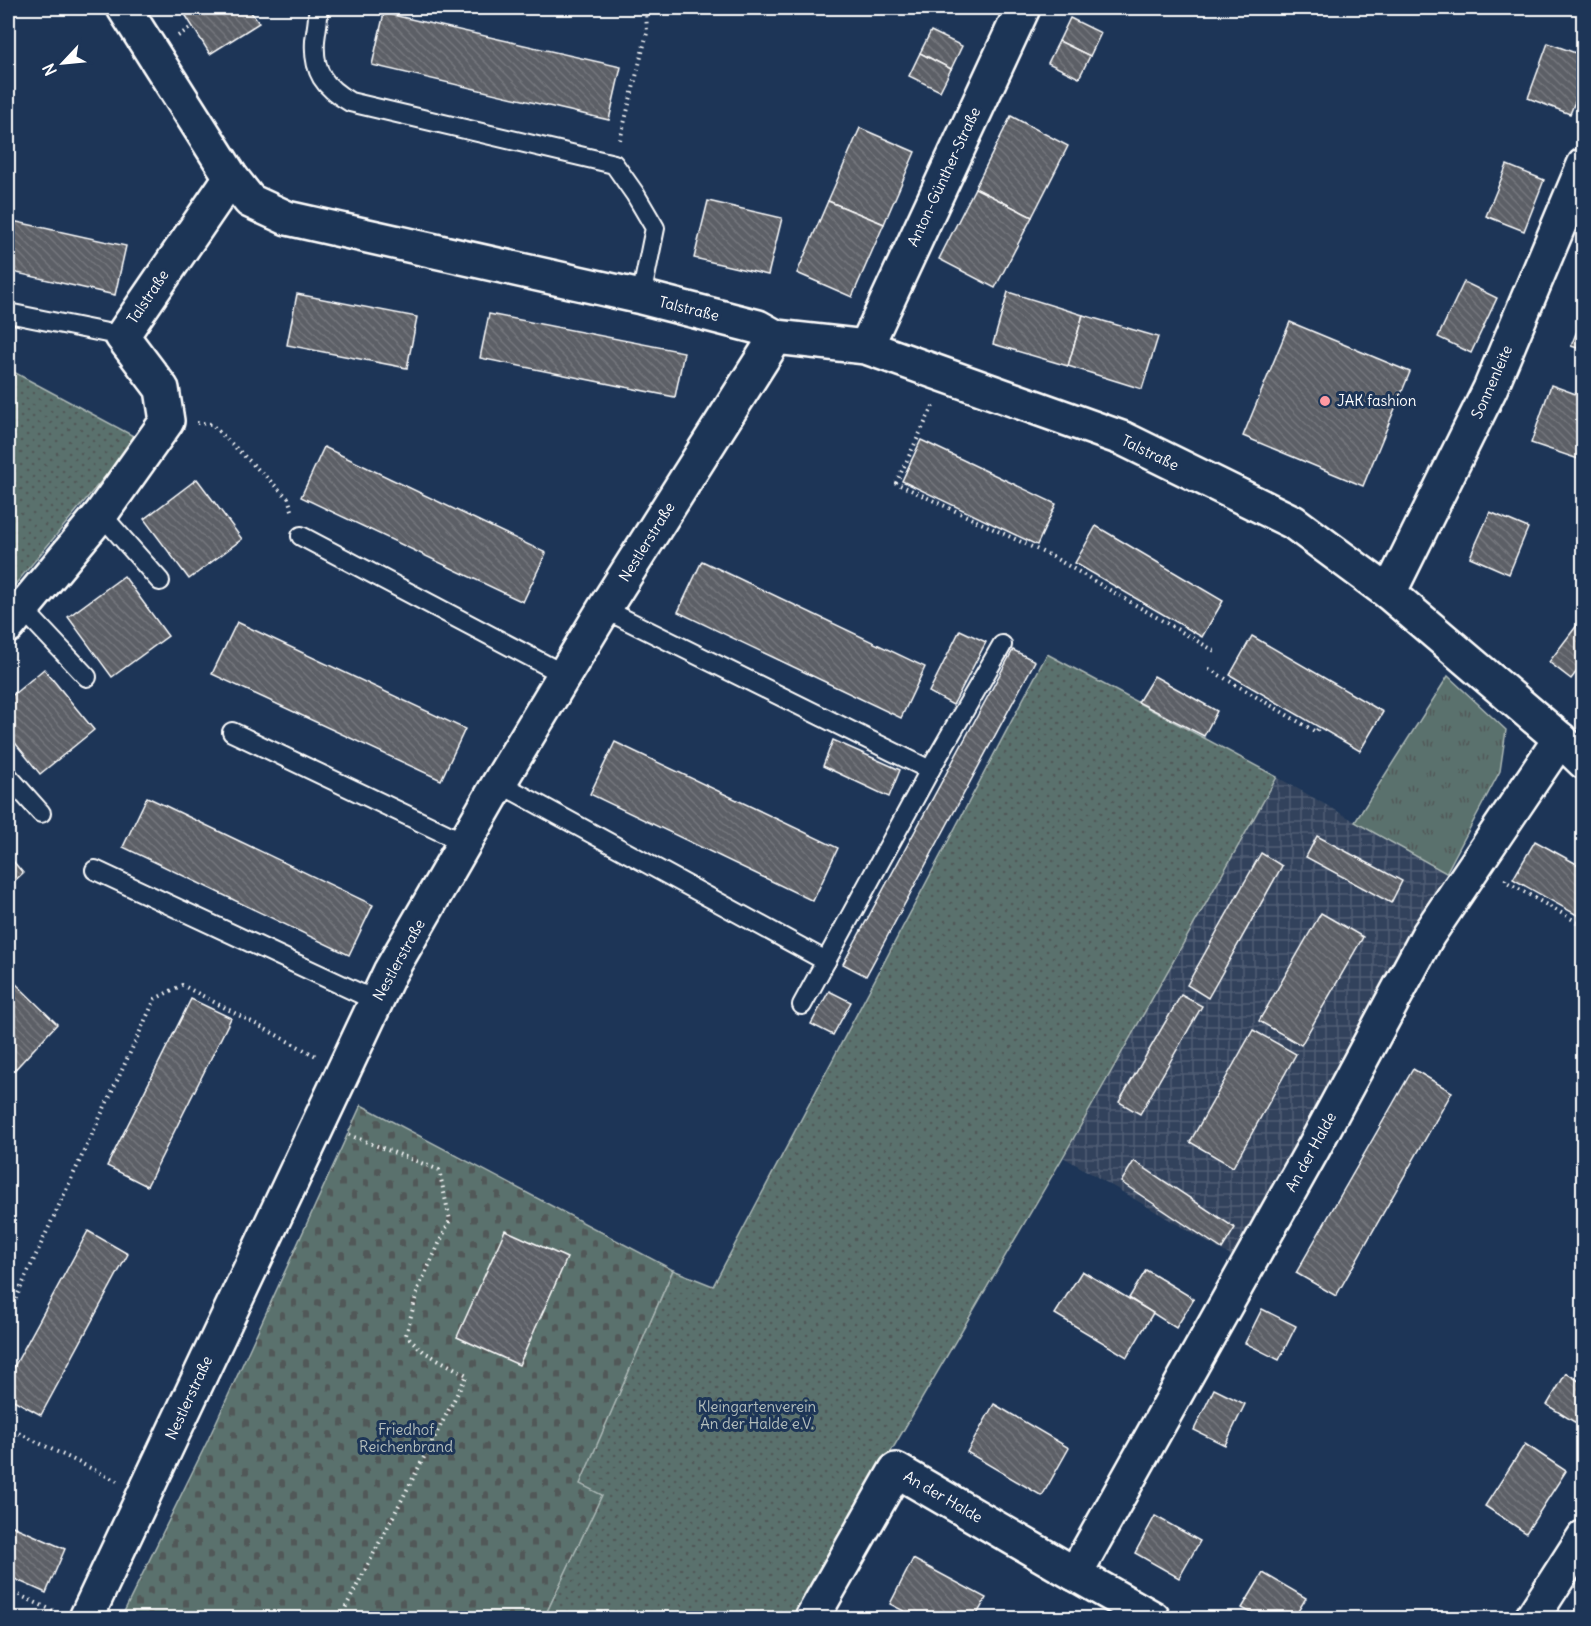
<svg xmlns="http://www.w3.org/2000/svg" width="1591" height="1626" font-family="Delius,sans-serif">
<defs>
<pattern id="industrial-grid" width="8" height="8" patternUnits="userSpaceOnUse" patternTransform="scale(1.5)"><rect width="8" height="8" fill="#30425c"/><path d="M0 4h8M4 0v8" fill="none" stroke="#4f5e74"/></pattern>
<pattern id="grass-tufts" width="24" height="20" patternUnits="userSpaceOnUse" patternTransform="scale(1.5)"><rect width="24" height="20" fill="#5a716d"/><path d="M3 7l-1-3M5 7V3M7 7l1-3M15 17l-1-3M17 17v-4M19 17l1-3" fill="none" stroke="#515958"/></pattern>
<pattern id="cemetery-stones" width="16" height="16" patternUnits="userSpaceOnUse" patternTransform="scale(1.5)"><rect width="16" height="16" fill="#5a716d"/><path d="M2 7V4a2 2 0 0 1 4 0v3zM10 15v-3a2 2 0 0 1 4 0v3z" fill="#515958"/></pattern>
<pattern id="garden-dots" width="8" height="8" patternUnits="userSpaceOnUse" patternTransform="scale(1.5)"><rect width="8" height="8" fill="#5a716d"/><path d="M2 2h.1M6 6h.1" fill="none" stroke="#515958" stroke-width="1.8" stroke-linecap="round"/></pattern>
<pattern id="building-back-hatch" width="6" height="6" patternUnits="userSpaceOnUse" patternTransform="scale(1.5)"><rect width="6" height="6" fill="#5c5f66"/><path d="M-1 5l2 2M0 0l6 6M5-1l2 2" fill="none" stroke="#74777d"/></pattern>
</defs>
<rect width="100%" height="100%" fill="#1d3557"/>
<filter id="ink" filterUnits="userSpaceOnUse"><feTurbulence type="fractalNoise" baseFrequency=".0167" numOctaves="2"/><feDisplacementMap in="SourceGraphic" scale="12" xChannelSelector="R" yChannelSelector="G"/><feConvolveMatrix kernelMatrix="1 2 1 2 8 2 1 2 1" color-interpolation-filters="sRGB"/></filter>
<g filter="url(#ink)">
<!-- industrial -->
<polygon fill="url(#industrial-grid)" points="1277,777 1446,873 1236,1259 1063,1157"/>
<!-- grass -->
<polygon fill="url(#grass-tufts)" stroke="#acb8b6" stroke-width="1.5" points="1448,676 1506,730 1500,771 1446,873 1355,822"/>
<!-- cemetery -->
<polygon fill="url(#cemetery-stones)" stroke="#acb8b6" stroke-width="1.5" points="361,1105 673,1270 581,1484 603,1495 544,1618 121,1618 207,1442"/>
<!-- garden -->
<g fill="url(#garden-dots)" stroke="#acb8b6" stroke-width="1.5">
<polygon points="8,369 137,438 8,593"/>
<polygon points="1047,654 1277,777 1063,1157 893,1448 800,1618 544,1618 602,1495 580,1484 673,1270 713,1286"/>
</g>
<!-- building -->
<g fill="url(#building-back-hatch)" stroke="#fff" stroke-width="1.5">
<polygon points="181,8 248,8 259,23 210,54"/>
<polygon points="384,13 621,67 609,120 372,65"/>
<polygon points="1070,18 1101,33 1090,56 1059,41"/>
<polygon points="931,31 962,46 951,69 920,53"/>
<polygon points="1059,41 1090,56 1079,78 1048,63"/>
<polygon points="1548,43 1584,56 1584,79 1570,114 1528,98"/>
<polygon points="920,53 951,69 940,91 909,76"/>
<polygon points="1011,116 1068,146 1032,217 975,188"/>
<polygon points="860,128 915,152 884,224 828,201"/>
<polygon points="1507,165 1544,180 1524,231 1486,216"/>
<polygon points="975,188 1032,217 995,288 939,259"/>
<polygon points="708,201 782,218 768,275 694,258"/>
<polygon points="828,201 884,224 852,297 797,273"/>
<polygon points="8,220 126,246 115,295 8,271"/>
<polygon points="1464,282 1497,298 1471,353 1438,337"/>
<polygon points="1008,292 1083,315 1068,366 993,344"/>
<polygon points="297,294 417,317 407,368 287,345"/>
<polygon points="1584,313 1584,350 1571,346"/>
<polygon points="489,314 684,352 675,397 480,358"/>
<polygon points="1083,315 1158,337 1142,389 1068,366"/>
<polygon points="1290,322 1410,372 1363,486 1243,436"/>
<polygon points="1551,385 1584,397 1584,461 1531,443"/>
<polygon points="921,440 1056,504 1037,545 902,481"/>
<polygon points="324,447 546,553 523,602 301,497"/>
<polygon points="197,479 242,539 189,579 144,519"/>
<polygon points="1490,512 1528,528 1509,574 1470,557"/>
<polygon points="1096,526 1223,601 1202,637 1075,563"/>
<polygon points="702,561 925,667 901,718 678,612"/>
<polygon points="124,576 168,636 112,677 68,617"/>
<polygon points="1584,616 1584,662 1571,679 1549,662"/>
<polygon points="237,622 465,729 441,780 212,674"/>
<polygon points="960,630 986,642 953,705 929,692"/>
<polygon points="1252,636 1383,712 1360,751 1230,675"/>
<polygon points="1013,650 1035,661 866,976 843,964"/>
<polygon points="44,669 94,730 40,774 8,734 8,699"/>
<polygon points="1154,676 1217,711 1204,736 1138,702"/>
<polygon points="833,740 900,770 889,797 823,766"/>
<polygon points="615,742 838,848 813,901 590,794"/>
<polygon points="147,797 373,905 349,955 123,847"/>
<polygon points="1317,836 1402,881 1391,903 1306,857"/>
<polygon points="1535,841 1584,868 1584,919 1513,879"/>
<polygon points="1261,853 1282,866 1208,998 1187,985"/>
<polygon points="8,855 23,873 8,887"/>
<polygon points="1321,913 1363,937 1301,1045 1259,1021"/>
<polygon points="11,979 57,1024 8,1077 8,982"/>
<polygon points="829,991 851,1002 833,1035 811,1024"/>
<polygon points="1181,995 1202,1006 1140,1114 1119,1102"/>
<polygon points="191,999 231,1018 147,1186 107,1166"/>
<polygon points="1253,1030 1296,1054 1233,1167 1190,1142"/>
<polygon points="1413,1069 1452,1092 1336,1296 1296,1273"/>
<polygon points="1134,1161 1235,1228 1222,1249 1121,1182"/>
<polygon points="505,1230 567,1258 519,1365 457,1337"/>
<polygon points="88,1231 128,1254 41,1415 8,1397 8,1378"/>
<polygon points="1146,1270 1194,1299 1176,1328 1129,1298"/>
<polygon points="1082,1271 1153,1313 1127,1357 1055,1314"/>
<polygon points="1262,1309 1296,1326 1279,1360 1245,1343"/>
<polygon points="1566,1373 1584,1384 1584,1428 1547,1405"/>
<polygon points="1214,1389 1245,1404 1225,1445 1194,1430"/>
<polygon points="994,1404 1069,1448 1042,1496 967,1452"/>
<polygon points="1525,1444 1566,1471 1526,1533 1485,1506"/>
<polygon points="1155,1516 1200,1541 1179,1578 1135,1553"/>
<polygon points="8,1524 65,1549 46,1593 8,1576"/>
<polygon points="913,1559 986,1598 975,1618 917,1618 890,1604"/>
<polygon points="1263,1573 1306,1598 1294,1618 1261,1618 1242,1608"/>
</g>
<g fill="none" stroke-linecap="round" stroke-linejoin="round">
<defs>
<g id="service">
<path d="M318,8C319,20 316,29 315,41C313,72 324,87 350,102L614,164L635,194L655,228L641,297"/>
<polyline points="8,313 122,336"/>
<polyline points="101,514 160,581"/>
<polyline points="301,536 565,675"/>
<polyline points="23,609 87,677"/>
<polyline points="604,609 930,770"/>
<polyline points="232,732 465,843"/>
<polyline points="8,776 41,813"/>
<polyline points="499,783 826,961"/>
<polyline points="95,870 376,1001"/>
<polyline points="802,1005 930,770 1002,645"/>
</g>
<g id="minor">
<polyline points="124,8 231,177 250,201 287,218 641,297 758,327 776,337 866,347 1124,439 1293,522 1389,593 1560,739 1584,762"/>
<polyline points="866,347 1023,8"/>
<polyline points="1389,593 1490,389 1584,165"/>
<polyline points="8,626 101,514 167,421 162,389 122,336 231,177"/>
<polyline points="86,1618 390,972 499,783 604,609 776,337"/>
<polyline points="812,1618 896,1470 1075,1574"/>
<polyline points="1153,1618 1075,1574 1313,1149 1428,935 1560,739"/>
<polyline points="1532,1618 1584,1537"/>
</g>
</defs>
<!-- service casing -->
<use href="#service" stroke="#fff" stroke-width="22"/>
<!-- minor casing -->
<use href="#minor" stroke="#fff" stroke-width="38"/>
<!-- path -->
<g stroke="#fff" stroke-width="4" stroke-dasharray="1.5 4.5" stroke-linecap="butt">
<polyline points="178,36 193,26"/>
<polyline points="620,140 647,33 646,8"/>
<polyline points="933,406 896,483 1053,557 1218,653"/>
<polyline points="197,423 211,424 288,498 293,513"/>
<polyline points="1209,669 1316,732 1319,727"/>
<polyline points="1506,879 1505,881 1584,926"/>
<polyline points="8,1315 155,999 182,985 316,1056"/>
<polyline points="8,1428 117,1481"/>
<polyline points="8,1590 56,1612"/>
<polyline points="340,1618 467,1375 424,1352 406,1335 418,1289 450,1220 439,1170 349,1135"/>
</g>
<!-- service -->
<use href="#service" stroke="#1d3557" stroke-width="18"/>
<!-- minor -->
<use href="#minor" stroke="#1d3557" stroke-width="33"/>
</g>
</g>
<!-- markers -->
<circle fill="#ff9aa2" stroke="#1d3557" stroke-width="2" cx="1325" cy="401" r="6"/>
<g text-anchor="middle" stroke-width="6" stroke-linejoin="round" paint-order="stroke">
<!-- street labels -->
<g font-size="15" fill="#fff" stroke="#1d3557">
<text transform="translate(944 177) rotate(-65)" y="5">Anton-Günther-Straße</text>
<text transform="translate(148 297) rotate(-56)" y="5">Talstraße</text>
<text transform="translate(689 309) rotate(14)" y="5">Talstraße</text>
<text transform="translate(1492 382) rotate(-66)" y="5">Sonnenleite</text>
<text transform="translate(1150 453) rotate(26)" y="5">Talstraße</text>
<text transform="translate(647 542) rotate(-58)" y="5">Nestlerstraße</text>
<text transform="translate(399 960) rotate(-61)" y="5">Nestlerstraße</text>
<text transform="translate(1311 1152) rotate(-61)" y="5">An der Halde</text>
<text transform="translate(189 1398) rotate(-65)" y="5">Nestlerstraße</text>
<text transform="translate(943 1497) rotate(30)" y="5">An der Halde</text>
</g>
<!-- poi labels -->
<g font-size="15" fill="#fff" stroke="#1d3557" text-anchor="start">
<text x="1337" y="406">JAK fashion</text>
</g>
<!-- park labels -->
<g font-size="15" fill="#b5bfbd" stroke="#1d3557">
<text x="757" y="1412">Kleingartenverein<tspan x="757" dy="17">An der Halde e.V.</tspan></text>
<text x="406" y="1435">Friedhof<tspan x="406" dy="17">Reichenbrand</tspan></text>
</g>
</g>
<!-- margin -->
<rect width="1591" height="1626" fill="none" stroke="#1d3557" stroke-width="30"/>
<rect x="15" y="15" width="1561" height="1596" fill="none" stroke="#fff" stroke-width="2" filter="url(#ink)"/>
<!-- north arrow -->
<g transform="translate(63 63) rotate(244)" stroke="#1d3557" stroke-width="4.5" paint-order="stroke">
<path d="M0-4.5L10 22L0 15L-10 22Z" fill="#ffffff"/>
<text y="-9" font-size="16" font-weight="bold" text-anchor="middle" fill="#ffffff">N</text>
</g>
</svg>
